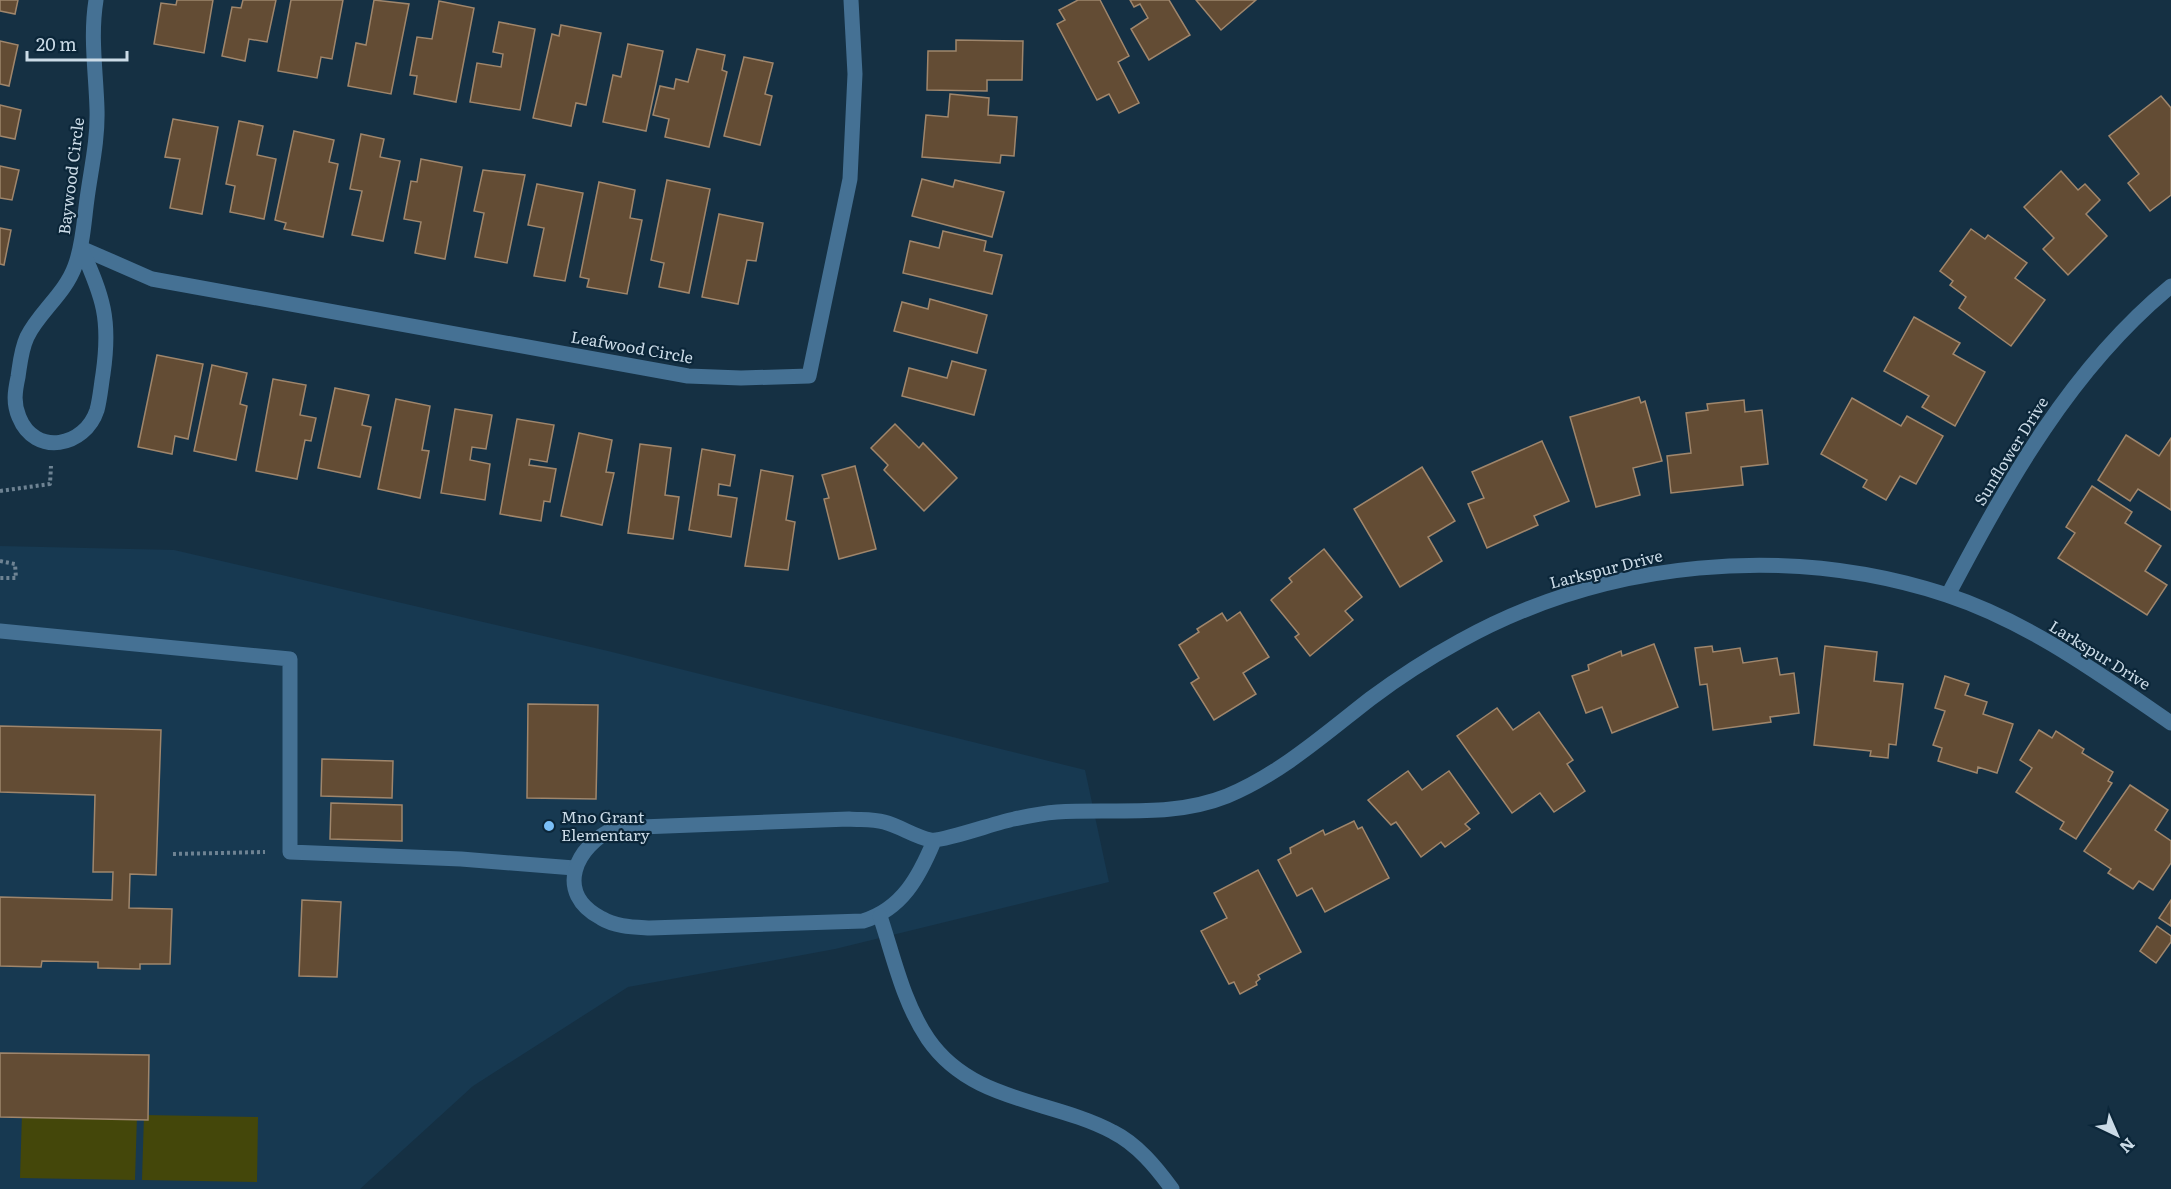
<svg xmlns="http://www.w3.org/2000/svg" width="2171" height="1189" font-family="Literata,serif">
<rect width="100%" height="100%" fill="#153043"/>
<!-- built -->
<polygon fill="#173951" points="0,546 174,550 608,651 1085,770 1109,882 835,949 628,987 473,1086 360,1189 0,1189"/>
<!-- green -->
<g fill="#44470a">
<polygon points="22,1113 137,1115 135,1180 20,1178"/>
<polygon points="144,1115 258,1117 257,1182 142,1180"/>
</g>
<!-- building -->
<g fill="#634c34" stroke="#9f866c" stroke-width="1.5">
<polygon points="0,0 18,0 15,14 0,11"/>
<polygon points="177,0 213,0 204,53 154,44 161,3 176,5"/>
<polygon points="243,0 276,0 267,42 249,39 245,61 222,56 232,7 241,8"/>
<polygon points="291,0 343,0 332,59 321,57 317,78 278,71"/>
<polygon points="374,0 409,4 391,94 348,86 356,43 366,45"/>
<polygon points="1078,0 1100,0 1129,56 1118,62 1139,103 1119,113 1109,94 1097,100 1057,24 1065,20 1059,10"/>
<polygon points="1130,0 1169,0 1190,35 1149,60 1131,29 1148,18 1140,4 1134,7"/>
<polygon points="1196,0 1256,0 1221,30"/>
<polygon points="439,1 474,8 456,102 414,94 417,76 410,75 417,37 432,39"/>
<polygon points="499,22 535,29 520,110 470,102 477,63 501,67 503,54 493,52"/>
<polygon points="561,25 601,33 586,105 576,103 571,126 533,118 552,34 559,36"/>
<polygon points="956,40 1023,41 1022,80 987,80 987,91 927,90 928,51 956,51"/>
<polygon points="0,41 18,45 9,86 0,84"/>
<polygon points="628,44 663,51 646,131 603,122 613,75 621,77"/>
<polygon points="697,49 725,55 722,70 727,72 709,147 665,137 669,119 653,115 660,86 674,89 676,79 688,82"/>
<polygon points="744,57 773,63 765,94 772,96 760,145 724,136"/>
<polygon points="950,94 989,98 988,115 1017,117 1014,156 1001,155 1000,163 922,157 926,115 948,117"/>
<polygon points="2161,96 2171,108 2171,195 2150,211 2128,183 2139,174 2109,136"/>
<polygon points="0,105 21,110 15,139 0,136"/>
<polygon points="173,119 218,127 202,214 170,208 180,159 165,157"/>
<polygon points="239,121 263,126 257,155 276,159 264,219 230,212 235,186 226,184"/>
<polygon points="294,131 334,140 329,162 338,164 323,237 284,229 286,223 275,220"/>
<polygon points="361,134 384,139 380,157 400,161 383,241 352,235 362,191 350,189"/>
<polygon points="421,159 462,167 445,259 415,253 421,222 404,219 411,181 417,182"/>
<polygon points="0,166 19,170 12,200 0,198"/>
<polygon points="483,170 525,175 507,263 475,257 484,213 474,211"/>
<polygon points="2061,171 2078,190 2085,184 2100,200 2086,214 2107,236 2068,275 2043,249 2054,238 2024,207"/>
<polygon points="922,179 953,187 955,180 1004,192 992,237 912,216"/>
<polygon points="667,180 710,189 689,293 659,287 664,263 651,260"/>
<polygon points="599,182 635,190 630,218 642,220 627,294 587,287 589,279 580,277"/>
<polygon points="537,184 583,193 565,281 534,276 544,228 528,225"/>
<polygon points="719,214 763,223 756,261 747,260 738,304 702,297"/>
<polygon points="0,228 11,230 4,265 0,264"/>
<polygon points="1971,229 1985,239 1988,235 2027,263 2015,278 2045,300 2011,346 1959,308 1966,297 1950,285 1953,281 1940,271"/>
<polygon points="943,231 986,241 984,251 1002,255 992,294 903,273 910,241 939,248"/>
<polygon points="930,299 987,315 977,353 894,331 902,302 928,309"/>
<polygon points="1914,317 1960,343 1953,354 1985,372 1955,426 1922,407 1929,396 1884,371"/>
<polygon points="157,355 203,364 188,439 175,436 172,454 138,447"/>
<polygon points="952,361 986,370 974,415 902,396 909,368 947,378"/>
<polygon points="212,365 247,373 240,404 247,406 236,460 194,451"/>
<polygon points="273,379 306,385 300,415 316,418 311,441 305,440 297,479 256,471"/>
<polygon points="335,388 369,395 362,425 371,427 360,477 318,468"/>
<polygon points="1639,397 1641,403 1645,401 1662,461 1633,468 1640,495 1596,507 1570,417"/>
<polygon points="1852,398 1901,426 1907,416 1943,436 1916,484 1900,476 1886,500 1863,487 1867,480 1821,454"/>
<polygon points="396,399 430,406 422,450 429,451 420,498 378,489"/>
<polygon points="1744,400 1745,412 1762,410 1768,464 1741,467 1743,485 1671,493 1667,456 1691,453 1686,413 1708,410 1707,404"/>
<polygon points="455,409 492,415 486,449 472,447 470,460 490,464 485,500 441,493"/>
<polygon points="517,419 554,425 547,462 530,459 529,465 556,469 550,502 544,501 541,521 500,514"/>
<polygon points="895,424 919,448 923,443 957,478 924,511 884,470 888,465 871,448"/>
<polygon points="579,433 612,440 606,472 614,473 602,525 561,516"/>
<polygon points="2126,435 2159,456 2171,438 2171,510 2138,489 2130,501 2098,480"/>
<polygon points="1542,441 1569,501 1534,516 1538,525 1487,548 1468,504 1484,498 1472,472"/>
<polygon points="640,444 671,448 665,495 679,497 673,539 628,533"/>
<polygon points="702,449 735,455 730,486 719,484 718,495 737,498 731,537 689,530"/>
<polygon points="855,466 876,549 839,559 824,499 829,498 822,475"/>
<polygon points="1422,467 1455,521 1428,537 1442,561 1400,587 1354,509"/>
<polygon points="761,470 793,476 786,520 795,522 788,570 745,566"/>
<polygon points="2092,486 2132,512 2125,523 2161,546 2145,571 2167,585 2147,615 2058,558 2075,533 2066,527"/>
<polygon points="1324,549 1362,597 1345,611 1353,620 1310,656 1295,637 1299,634 1271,600 1292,582 1289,578"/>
<polygon points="1240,612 1269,657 1243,673 1256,694 1214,720 1191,683 1199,678 1179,645 1199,632 1197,629 1222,613 1227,621"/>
<polygon points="1654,644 1678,707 1612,733 1602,707 1586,713 1572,676 1589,670 1588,665 1621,651 1622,656"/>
<polygon points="1712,646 1713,652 1740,648 1743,663 1777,658 1780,675 1794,673 1799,713 1770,717 1771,722 1713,730 1707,684 1700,685 1695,648"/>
<polygon points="1825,646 1877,652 1874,681 1903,684 1896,745 1889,744 1888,758 1870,756 1871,751 1814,745"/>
<polygon points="1945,676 1969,684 1965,695 1987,702 1983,714 2013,724 1997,773 1978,767 1977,773 1938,761 1942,748 1933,745 1945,711 1935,708"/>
<polygon points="528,704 598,705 596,799 527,798"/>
<polygon points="1497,708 1513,730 1539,712 1573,760 1567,764 1585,791 1554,812 1540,793 1512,813 1457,736"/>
<polygon points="0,726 161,730 156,875 130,874 129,908 172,909 170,964 140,964 140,969 98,968 98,962 42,961 41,967 0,966 0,897 112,900 113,872 93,872 95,795 0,792"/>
<polygon points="2039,730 2052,738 2056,731 2084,749 2082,753 2113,772 2108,781 2112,783 2076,839 2060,829 2064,822 2016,792 2032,768 2020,760"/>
<polygon points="322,759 393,761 392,798 321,796"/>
<polygon points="1408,771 1422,790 1449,771 1479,813 1465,824 1470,829 1445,847 1441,842 1421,857 1396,822 1391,825 1368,800"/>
<polygon points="2130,785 2168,810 2155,830 2171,841 2171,863 2153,890 2139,881 2133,889 2108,873 2111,869 2084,851"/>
<polygon points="331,803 402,805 402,841 330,839"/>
<polygon points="1354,821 1358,829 1362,827 1389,878 1325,912 1312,888 1297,896 1278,860 1291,853 1290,848 1323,830 1325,835"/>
<polygon points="1258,870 1301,952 1258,975 1260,979 1256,982 1257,985 1240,994 1234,982 1229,984 1201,931 1227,918 1214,893"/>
<polygon points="302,900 341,902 337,977 299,976"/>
<polygon points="2171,900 2171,926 2159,918"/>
<polygon points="2157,926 2171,936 2171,942 2156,963 2140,951"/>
<polygon points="0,1053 149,1055 148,1120 0,1117"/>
</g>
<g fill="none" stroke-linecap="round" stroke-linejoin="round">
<!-- path -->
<g stroke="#6e8393" stroke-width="4" stroke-dasharray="3 3" stroke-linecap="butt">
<polyline points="0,491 50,484 51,466"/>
<polyline points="0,561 15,564 16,578 0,578"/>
<polyline points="173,854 265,852"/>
</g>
<!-- minor -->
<g stroke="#457194" stroke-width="15">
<polyline points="81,248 152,279 174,283 688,376 741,378 809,376 850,179 855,74 851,0"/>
<path d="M81,248C103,297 111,319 103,374C101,386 100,399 97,410C85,447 35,457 19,417C13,403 15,391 18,377C20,364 21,350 27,337C39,312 65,294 75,266C83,245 84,221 87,199C91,169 98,140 97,109C96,72 90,37 96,0"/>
<path d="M1948,595C2008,482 2070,369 2171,286"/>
<polyline points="0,631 290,659 290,852 461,859 574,868"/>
<path d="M934,841C919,877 902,909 863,921L650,928C634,927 616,927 601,918C554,893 575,846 615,828L849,819C860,820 873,819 884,822C900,826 915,837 931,840C941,842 998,822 1014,819C1028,816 1043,813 1057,812C1114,808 1172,818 1227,796C1280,774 1325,734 1370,699C1398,678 1429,658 1460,641C1606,560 1788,543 1947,595C2029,622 2101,675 2171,723"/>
<path d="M880,916C894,958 903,1002 928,1039C972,1103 1051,1099 1113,1132C1137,1144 1156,1167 1172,1189"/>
</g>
</g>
<!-- markers -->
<circle fill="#7abff8" stroke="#0b2639" stroke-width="2" cx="549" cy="826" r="6"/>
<g text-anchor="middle" stroke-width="4.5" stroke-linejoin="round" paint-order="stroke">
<!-- street labels -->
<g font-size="16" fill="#cbdbe7" stroke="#0b2639">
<text transform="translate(71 176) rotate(-83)" y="6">Baywood Circle</text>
<text transform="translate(632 347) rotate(10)" y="6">Leafwood Circle</text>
<text transform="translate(2011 451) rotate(-58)" y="6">Sunflower Drive</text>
<text transform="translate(1606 569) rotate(-14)" y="6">Larkspur Drive</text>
<text transform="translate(2100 655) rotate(32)" y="6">Larkspur Drive</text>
</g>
<!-- poi labels -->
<g font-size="16" fill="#cbdbe7" stroke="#0b2639" text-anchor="start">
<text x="561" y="823">Mno Grant<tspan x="561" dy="18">Elementary</tspan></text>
</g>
</g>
<!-- north arrow -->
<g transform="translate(2117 1135) rotate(136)" stroke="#0b2639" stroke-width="4.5" paint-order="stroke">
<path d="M0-4.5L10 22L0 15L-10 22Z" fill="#cbdbe7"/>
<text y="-9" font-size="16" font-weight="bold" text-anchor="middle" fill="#cbdbe7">N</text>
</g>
<!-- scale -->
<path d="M27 51v9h100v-9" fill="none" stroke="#cbdbe7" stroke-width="3"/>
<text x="36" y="51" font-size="18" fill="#cbdbe7" stroke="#0b2639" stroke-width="4.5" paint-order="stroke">20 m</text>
</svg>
